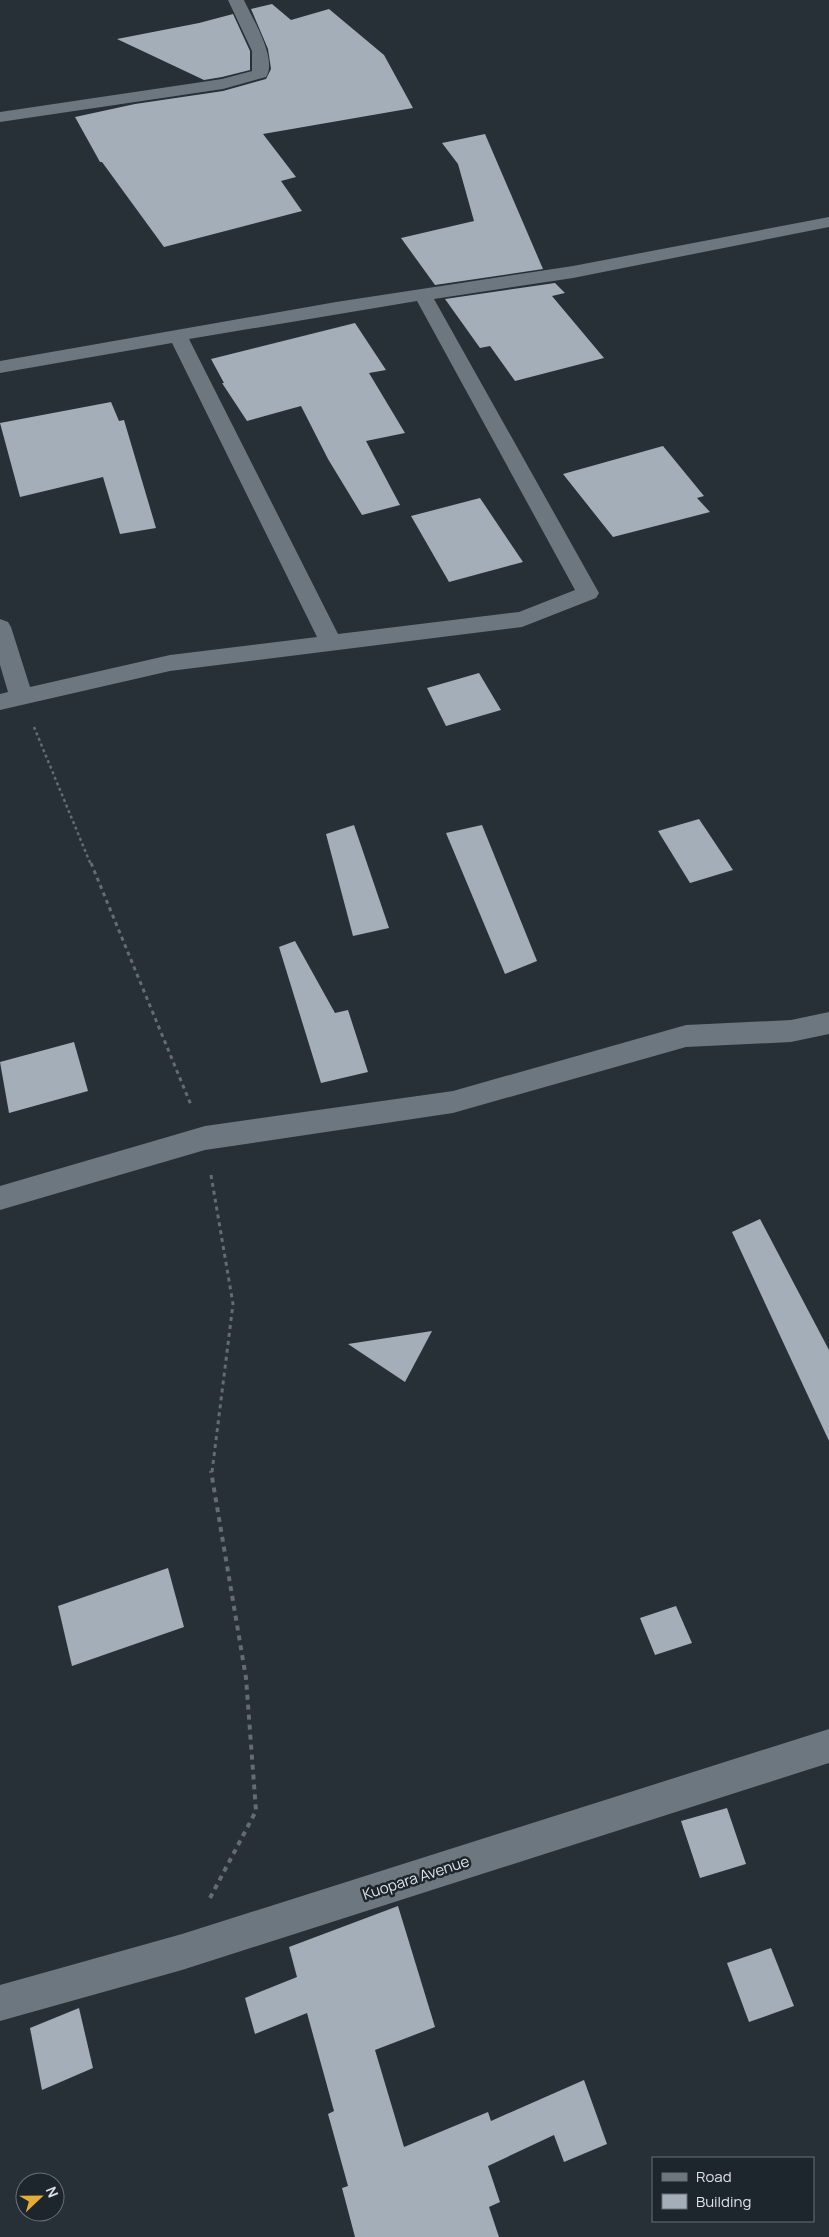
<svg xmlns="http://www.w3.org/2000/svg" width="829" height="2237" font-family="Manrope,sans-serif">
<rect width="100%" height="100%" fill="#272f37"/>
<!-- building -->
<g fill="#a4aeb8">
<polygon points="272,4 291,20 329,9 384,55 413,108 263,134 296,177 281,181 302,211 164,247 102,162 100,162 75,117 135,104 223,91 266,79 271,69 268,49 251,9"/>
<polygon points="233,14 250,51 250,70 222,77 204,80 117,39 199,23"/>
<polygon points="485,134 543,269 435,285 401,238 474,221 458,164 442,143"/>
<polygon points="555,283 565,293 552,296 604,358 515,381 490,346 480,348 445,299"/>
<polygon points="355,323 386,370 369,373 405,433 366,441 400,505 362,515 328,459 301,406 247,421 222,383 224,383 211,359"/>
<polygon points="111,402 119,421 124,420 156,528 120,534 103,477 20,497 0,423"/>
<polygon points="663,446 704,496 697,498 710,512 613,537 563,474"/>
<polygon points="480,498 523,562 449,582 411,516"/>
<polygon points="479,673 501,710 446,726 427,688"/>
<polygon points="699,819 733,870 690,883 658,831"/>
<polygon points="354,825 389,928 353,936 326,834"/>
<polygon points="482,825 537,961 505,974 446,833"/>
<polygon points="295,941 335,1013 348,1010 368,1072 321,1083 279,947"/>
<polygon points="74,1042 88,1091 9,1113 0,1062"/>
<polygon points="760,1219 829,1350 829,1441 732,1232"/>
<polygon points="432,1331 405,1382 348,1344"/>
<polygon points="168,1568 184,1627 72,1666 58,1606"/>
<polygon points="676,1606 692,1643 655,1655 640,1618"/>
<polygon points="727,1808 746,1864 700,1878 681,1821"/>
<polygon points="398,1906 435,2027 375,2050 404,2147 488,2112 491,2121 584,2080 607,2144 564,2162 554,2135 488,2166 500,2202 489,2207 499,2237 355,2237 342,2188 348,2186 328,2114 334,2111 307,2013 255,2034 245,1998 297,1977 289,1947"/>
<polygon points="771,1948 794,2006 749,2022 727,1963"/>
<polygon points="79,2008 93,2068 42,2090 30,2028"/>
</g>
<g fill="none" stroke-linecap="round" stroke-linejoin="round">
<!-- path-far2 -->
<polyline stroke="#646b72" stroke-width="2.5" stroke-dasharray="3 3" stroke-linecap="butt" points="34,727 91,865"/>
<!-- path-far1 -->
<g stroke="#646b72" stroke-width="3" stroke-dasharray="4 4" stroke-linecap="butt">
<polyline points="91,863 191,1105"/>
<polyline points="211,1175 233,1304 212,1472"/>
</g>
<!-- path -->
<polyline stroke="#646b72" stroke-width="4" stroke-dasharray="5 5" stroke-linecap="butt" points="210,1898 256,1811 246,1678 211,1471"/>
<!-- minor -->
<g fill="#6d7780" fill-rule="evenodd">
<path d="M228,0H244C252,18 278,59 266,77L223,89L0,122V112L222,79L252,71V51Z"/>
<path d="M829,217V227L573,278L434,299L599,593L596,598L522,627L170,671L0,710V694L8,692L0,665V619L8,622L11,627L30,687L170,655L317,637L172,343L0,373V361L336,302L573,266ZM417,301L575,590L519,612L338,634L189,339Z"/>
<polygon points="829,1012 829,1034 791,1042 686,1047 453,1113 205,1150 0,1210 0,1186 205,1126 453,1091 686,1025 791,1020"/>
<polygon points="829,1729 829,1763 182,1970 0,2021 0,1985 182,1934"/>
</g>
</g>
<g text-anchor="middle" stroke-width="5" stroke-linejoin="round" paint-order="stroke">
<!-- near-street labels -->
<g font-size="15" fill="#dce2e7" stroke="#1d262d">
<text transform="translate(416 1878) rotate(-18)" y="5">Kuopara Avenue</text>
</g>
</g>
<!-- legend -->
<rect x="652" y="2157" width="162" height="65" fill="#1d262d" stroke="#697177"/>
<rect x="662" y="2173" width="25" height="8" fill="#6d7780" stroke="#697177"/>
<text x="696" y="2182" font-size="15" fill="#dce2e7">Road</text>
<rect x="662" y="2194" width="25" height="15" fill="#a4aeb8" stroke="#697177"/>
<text x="696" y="2207" font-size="15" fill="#dce2e7">Building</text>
<!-- north arrow -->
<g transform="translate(40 2197) rotate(68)"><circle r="24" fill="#1d262d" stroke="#697177"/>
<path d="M0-4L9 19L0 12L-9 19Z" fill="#e5ad35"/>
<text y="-8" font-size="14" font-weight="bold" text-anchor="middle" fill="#dce2e7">N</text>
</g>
</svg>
